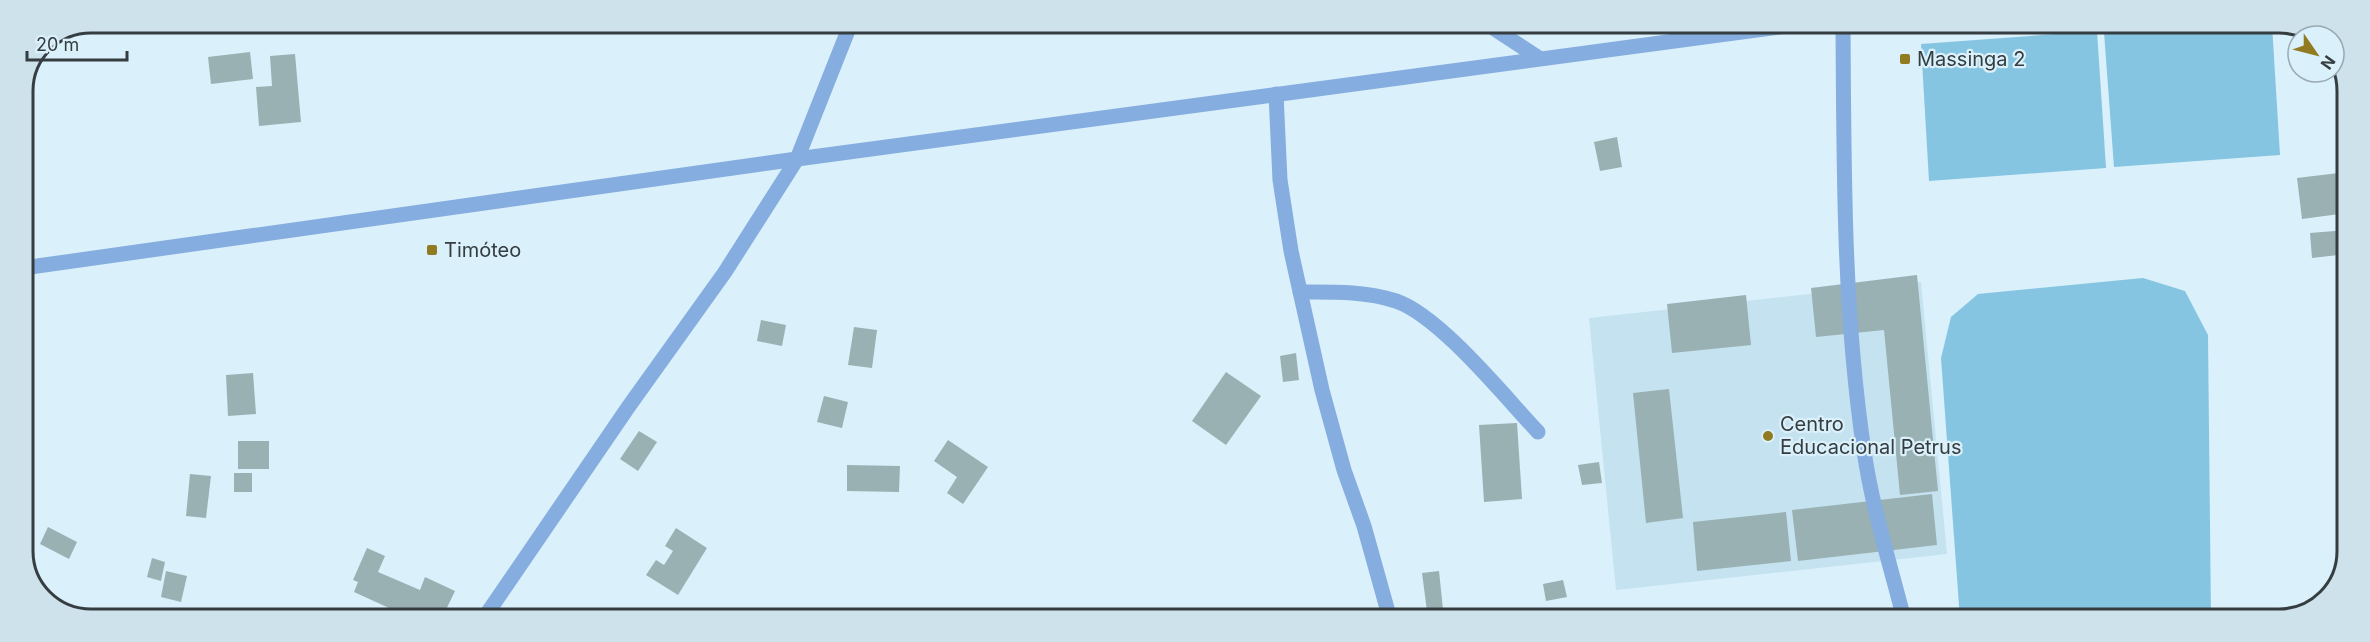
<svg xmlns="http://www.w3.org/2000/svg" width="2370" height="642" font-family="Inter,sans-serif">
<rect width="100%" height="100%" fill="#daf0fa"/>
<!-- built -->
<polygon fill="#c5e2f0" points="1921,282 1947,554 1616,590 1589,318"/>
<!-- park -->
<g fill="#85c5e2">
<polygon points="2201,25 2272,25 2280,155 2114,167 2104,32"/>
<polygon points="2097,31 2106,168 1929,181 1921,44"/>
<polygon points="2143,278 2185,291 2208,335 2211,619 1960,619 1941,358 1951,317 1978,294"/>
</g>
<!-- building -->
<g fill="#99b1b3">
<polygon points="563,23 625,23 624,31 563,25"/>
<polygon points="250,52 253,79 211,84 208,57"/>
<polygon points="295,54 301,122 259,126 256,87 272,86 270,56"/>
<polygon points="1617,137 1622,167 1600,171 1594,142"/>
<polygon points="2347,172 2347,213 2302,219 2297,178"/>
<polygon points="2347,230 2347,254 2312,258 2310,233"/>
<polygon points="1917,275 1938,491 1900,495 1884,330 1816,337 1811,288"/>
<polygon points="1746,295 1751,345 1672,353 1667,304"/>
<polygon points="761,320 786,325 782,346 757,341"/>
<polygon points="854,327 877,330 872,368 848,365"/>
<polygon points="1296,353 1299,380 1283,382 1280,356"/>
<polygon points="1226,372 1261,396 1226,445 1192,421"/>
<polygon points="253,373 256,414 228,416 226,375"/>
<polygon points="1669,389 1683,518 1646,523 1633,393"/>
<polygon points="824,396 848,402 842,428 817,422"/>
<polygon points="1517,423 1522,499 1484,502 1479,425"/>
<polygon points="639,431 657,442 638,471 620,459"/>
<polygon points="948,440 988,467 963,504 947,493 957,477 934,461"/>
<rect x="238" y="441" width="31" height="28"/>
<polygon points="1599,462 1602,483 1582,485 1578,465"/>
<polygon points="847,465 900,466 899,492 847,491"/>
<rect x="234" y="473" width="18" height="19"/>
<polygon points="190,474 211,476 206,518 186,516"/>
<polygon points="1932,494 1937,545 1798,561 1792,510"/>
<polygon points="1786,512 1791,561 1697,571 1693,522"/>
<polygon points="48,527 77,542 69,559 40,544"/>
<polygon points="676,528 707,548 678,595 646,575 656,560 664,565 673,551 665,546"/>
<polygon points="367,548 385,556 378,572 420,590 425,577 455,591 442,618 411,618 354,592 358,582 353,580"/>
<polygon points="152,558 165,562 161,581 147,577"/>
<polygon points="166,571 187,576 181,602 161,597"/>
<polygon points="1439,571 1444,619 1428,619 1422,573"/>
<polygon points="1563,580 1567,597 1546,601 1543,584"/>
</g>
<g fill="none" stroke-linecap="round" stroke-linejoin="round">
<!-- minor -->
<g stroke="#86addf" stroke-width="15">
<polyline points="1487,24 1539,58"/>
<path d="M1843,24C1844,167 1843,310 1864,451C1872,507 1890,564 1904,619"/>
<polyline points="1276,94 1280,180 1291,251 1322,390 1344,470 1364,526 1390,619"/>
<polyline points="23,268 797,159 1801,24"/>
<path d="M1300,292C1332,292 1365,291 1396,301C1440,316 1505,397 1538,432"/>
<polyline points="484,618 629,406 725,272 797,159 851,23"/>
</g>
</g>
<!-- markers -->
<g fill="#907b21" stroke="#daf0fa" stroke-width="2">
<rect x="1899" y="53" width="12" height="12" rx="3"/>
<rect x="426" y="244" width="12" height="12" rx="3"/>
<circle cx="1768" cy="436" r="6"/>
</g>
<g text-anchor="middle" stroke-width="4.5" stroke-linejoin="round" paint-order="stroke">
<!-- poi labels -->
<g font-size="20" fill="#353d41" stroke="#daf0fa" text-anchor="start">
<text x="1917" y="66">Massinga 2</text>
<text x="444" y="257">Timóteo</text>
<text x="1780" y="431">Centro<tspan x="1780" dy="23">Educacional Petrus</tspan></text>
</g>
</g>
<!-- crop -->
<path d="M0 0H2370V642H0ZM91 33H2279A58 58 0 0 1 2337 91V551A58 58 0 0 1 2279 609H91A58 58 0 0 1 33 551V91A58 58 0 0 1 91 33Z" fill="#cde2eb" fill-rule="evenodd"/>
<path fill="none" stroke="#353d41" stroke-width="3" d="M91 33H2279A58 58 0 0 1 2337 91V551A58 58 0 0 1 2279 609H91A58 58 0 0 1 33 551V91A58 58 0 0 1 91 33Z"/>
<!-- north arrow -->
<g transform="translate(2316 54) rotate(125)"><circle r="28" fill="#daf0fa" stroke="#98a8b0" stroke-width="1.5"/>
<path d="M0-4.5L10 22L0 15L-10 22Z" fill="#907b21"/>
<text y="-9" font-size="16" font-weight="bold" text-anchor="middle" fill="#353d41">N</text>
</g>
<!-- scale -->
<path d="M27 51v9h100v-9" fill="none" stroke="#353d41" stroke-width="3"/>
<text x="36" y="51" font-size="18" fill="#353d41" stroke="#daf0fa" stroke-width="4.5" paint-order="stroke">20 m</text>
</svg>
